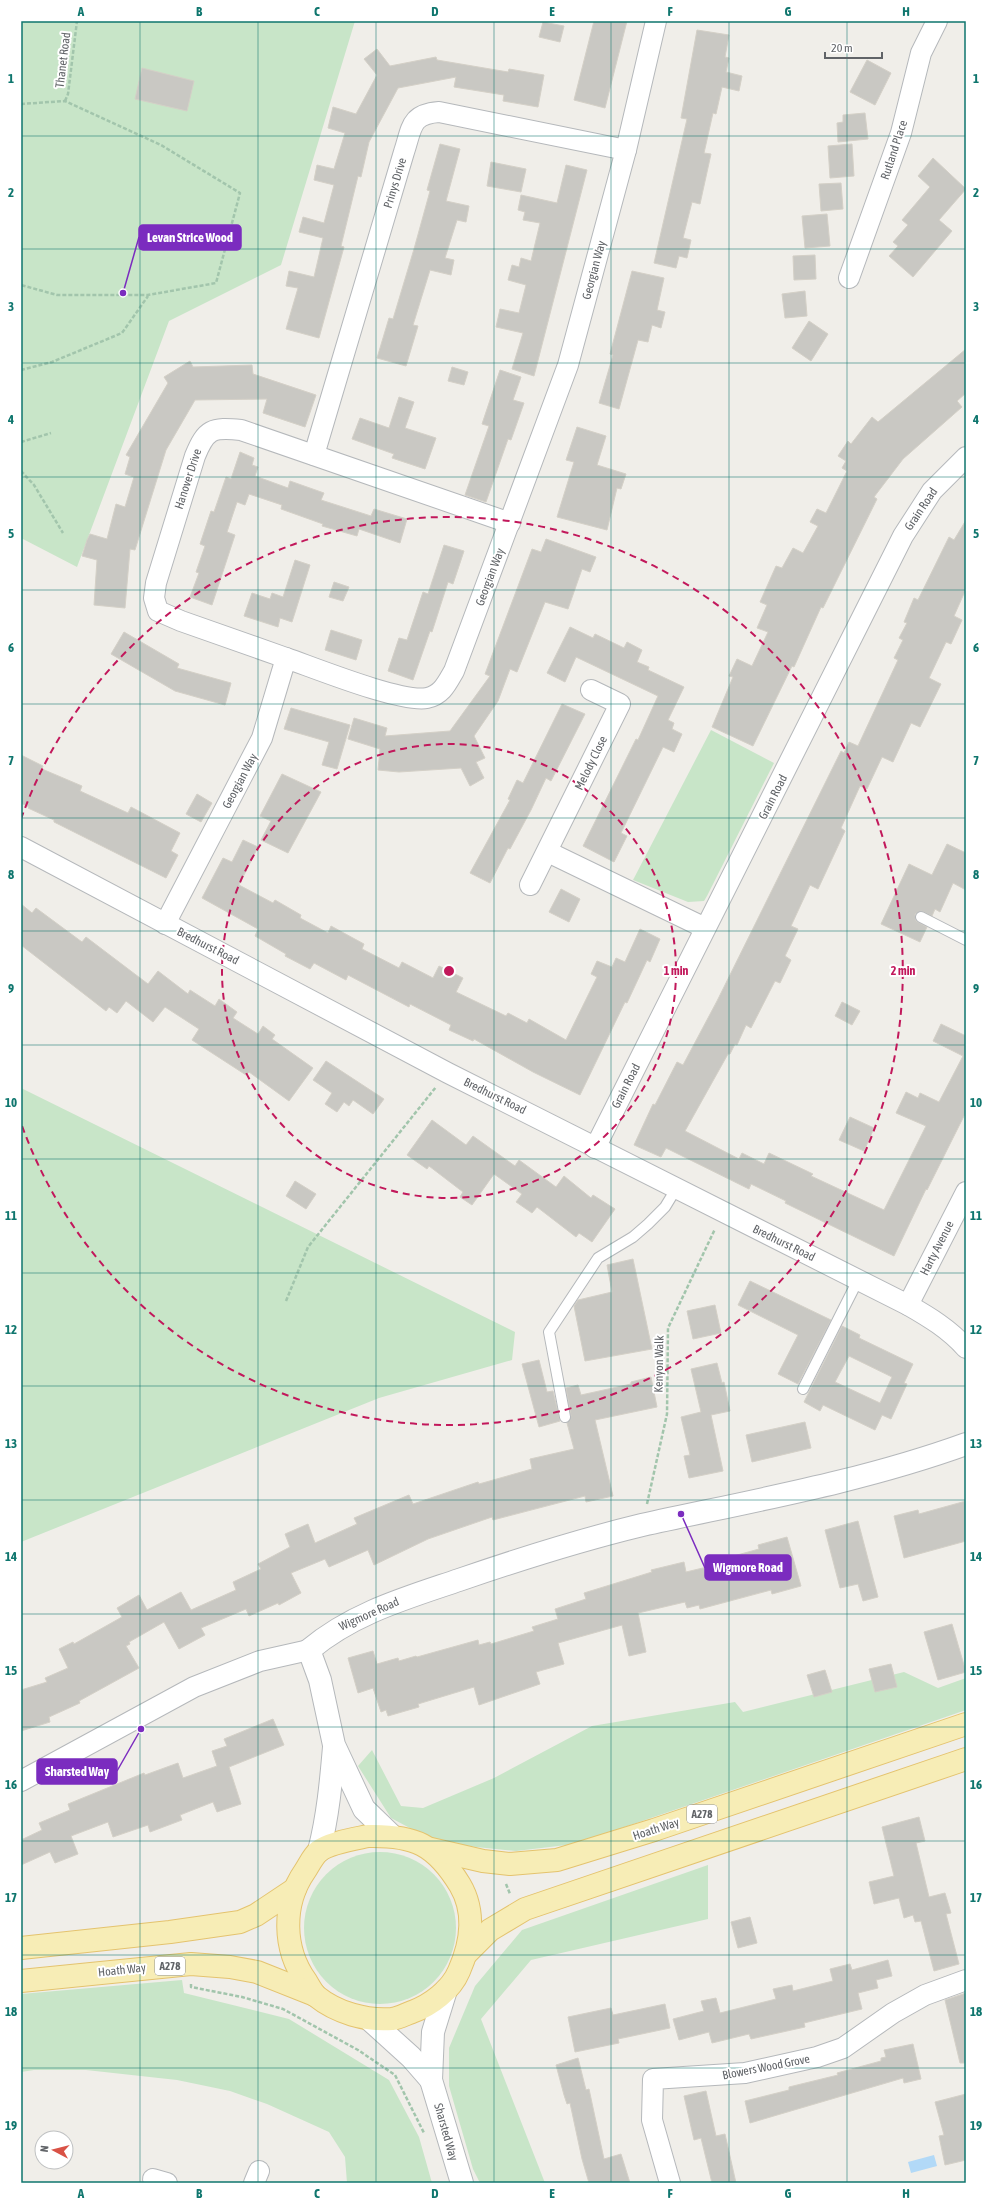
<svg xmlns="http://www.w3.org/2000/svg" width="987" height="2204" font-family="'Asap Condensed',sans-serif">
<rect width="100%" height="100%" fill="#f0eee9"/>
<!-- green -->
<g fill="#c8e5c8">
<polygon points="21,21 355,21 281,265 169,321 77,567 21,538"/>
<polygon points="711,730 774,763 707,896 704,901 688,902 633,880"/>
<polygon points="21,1088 515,1332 512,1360 379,1398 21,1542"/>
<polygon points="904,1672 938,1688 966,1678 966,1710 575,1844 516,1851 438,1843 391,1818 358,1766 372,1750 401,1806 423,1808 494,1778 592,1726 735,1702 743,1712"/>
<circle cx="380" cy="1928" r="76"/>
<polygon points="708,1865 708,1919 531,1960 481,2019 545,2183 480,2183 473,2169 449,2086 449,2048 475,1986 522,1930"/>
<polygon points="182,1980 184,1993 289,2019 389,2080 419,2137 432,2183 347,2183 345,2157 329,2132 267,2104 230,2091 177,2080 86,2070 34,2070 21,2072 21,1994"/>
</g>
<!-- water -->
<polygon fill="#b2d9f7" points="934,2155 937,2166 911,2173 908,2162"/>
<!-- building -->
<g fill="#c9c8c3" stroke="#d4d0c7" fill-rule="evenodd">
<polygon points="594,21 627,21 605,108 574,100"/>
<polygon points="543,22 564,26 560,42 539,37"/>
<polygon points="697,30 729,35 725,57 729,58 726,72 742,76 739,91 722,87 716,114 713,113 704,153 711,154 700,204 692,202 683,238 691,240 687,258 679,256 676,268 654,263 687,119 681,118"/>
<polygon points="377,49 390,66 436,57 437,60 508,72 509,69 544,75 538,107 503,101 504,95 454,87 456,77 398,88 369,142 361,177 358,176 341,246 344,247 319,338 286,329 298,288 286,286 289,271 314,277 323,238 299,232 303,217 324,223 334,185 314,180 317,165 334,169 345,133 328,128 333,107 356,114 377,75 364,59"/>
<polygon points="867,60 891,73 875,105 850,92"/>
<polygon points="142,68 194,81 187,111 135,99"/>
<polygon points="865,113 868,139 838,142 837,123 843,122 843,115"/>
<polygon points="440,144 460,149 446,201 469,206 466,222 457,220 445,258 454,260 451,275 430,270 413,325 418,326 406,366 377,358 389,318 393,319 414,249 430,191 427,190"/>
<polygon points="852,144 854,176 830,178 828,146"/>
<polygon points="933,158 966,189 939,220 952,231 913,277 889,256 898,246 893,242 908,225 902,220 930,187 918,176"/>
<polygon points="491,162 526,169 521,192 487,186"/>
<polygon points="566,165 587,170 534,376 512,369 523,333 496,327 500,309 519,313 526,285 508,280 512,265 519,267 521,258 531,261 540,223 523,220 525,212 518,210 521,195 557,203"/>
<polygon points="841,183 843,209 821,211 819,184"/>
<polygon points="827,214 830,246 805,248 802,216"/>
<polygon points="815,255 816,279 794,280 793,256"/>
<polygon points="632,271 664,278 657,310 665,312 661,328 652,325 648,342 638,340 619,409 599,403 613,355 610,354"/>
<polygon points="805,291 807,316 785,318 782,294"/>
<polygon points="809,321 828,334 811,361 792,348"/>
<polygon points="966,349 966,393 957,401 962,407 903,459 874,497 877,499 823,608 821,607 794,667 792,666 753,746 712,727 733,677 729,676 737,659 752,666 768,632 757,628 767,605 760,602 776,566 782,568 793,548 803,553 818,526 810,522 817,509 826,513 847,471 842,468 846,461 838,456 848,441 851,444 872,417 878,422"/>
<polygon points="190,361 193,367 252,365 253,374 316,395 305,427 263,413 267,399 195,400 166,450 135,550 130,549 125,608 94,605 97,560 82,556 87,540 90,534 107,539 116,504 125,507 134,477 125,474 130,457 126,455 168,383 164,377"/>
<polygon points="452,367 468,372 464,385 448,381"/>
<polygon points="500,370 521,377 513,400 524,403 511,440 508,439 486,502 465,495 489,426 482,424"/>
<polygon points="399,397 414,402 405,428 436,438 425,469 392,458 394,454 352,439 360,418 389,428"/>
<polygon points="577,427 606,436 597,465 626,474 621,489 617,488 607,530 557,517 574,462 566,460"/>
<polygon points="240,452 254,458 252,465 258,467 255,476 288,488 290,481 324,493 321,500 371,516 374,509 407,519 400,543 359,529 357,536 322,526 323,524 281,509 282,505 249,494 245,505 237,502 227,532 235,535 212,605 190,597 199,573 196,572 205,546 200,544 211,511 214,512 226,477 231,479"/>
<polygon points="966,520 966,589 954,616 962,620 951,644 946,642 929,678 941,684 920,727 911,723 893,762 882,757 867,789 860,786 841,828 845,831 818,889 810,885 791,926 798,929 785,956 791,960 780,983 775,981 751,1028 746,1025 737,1045 735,1044 730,1054 728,1054 685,1131 739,1159 742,1153 764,1164 769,1153 813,1174 811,1176 884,1210 926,1126 896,1113 906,1092 918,1098 920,1093 939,1102 963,1056 933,1041 941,1024 966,1036 966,1112 927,1190 926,1189 894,1256 785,1203 786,1201 751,1184 749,1189 666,1148 661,1157 634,1145 653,1104 655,1105 677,1062 683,1065 717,1001 841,751 844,753 849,742 858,746 898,660 894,658 903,640 899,638 907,623 904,622 914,598 918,600 949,537 954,540"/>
<polygon points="546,539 596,557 590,572 582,569 568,609 545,602 517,672 510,669 498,701 474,736 485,758 476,762 484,778 470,786 461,768 399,772 378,770 380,749 348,739 354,718 387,728 385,736 450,731 490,676 485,674 532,549 541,552"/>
<polygon points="444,545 464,551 453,584 448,582 432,632 430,631 413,680 388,671 399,638 407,640 423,592 428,594"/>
<polygon points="295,560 310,565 292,622 280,618 278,627 244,616 252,593 270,599 272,593 283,597"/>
<polygon points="334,582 349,587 343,601 329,597"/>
<polygon points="570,627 593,638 595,634 624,648 627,642 642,650 637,662 649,667 648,670 684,687 668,720 674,723 672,729 682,734 674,752 663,747 621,833 627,836 614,862 583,846 636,739 638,740 658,696 576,657 565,682 547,673"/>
<polygon points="331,630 362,640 356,660 325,650"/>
<polygon points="124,632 179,664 177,668 231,683 225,705 175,691 111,654"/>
<polygon points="562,704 585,714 551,781 546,778 531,810 510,849 508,848 490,883 470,873 510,800 508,799 517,780 523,783"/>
<polygon points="291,708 350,725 337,769 322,765 329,742 284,729"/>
<polygon points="21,755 43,766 42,769 82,786 80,791 128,813 131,807 180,833 171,851 178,855 166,878 54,822 54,820 28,808 29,807 21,803"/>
<polygon points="282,774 321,792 288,853 261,840 271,821 260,816"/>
<polygon points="197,794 212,803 201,822 186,814"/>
<polygon points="243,840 258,847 239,885 273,903 275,900 301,915 300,918 328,933 331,926 364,944 362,949 399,968 402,962 433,978 439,966 463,978 456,992 506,1016 508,1013 527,1023 529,1019 566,1040 597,977 591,974 597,961 612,967 616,958 625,962 640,929 660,939 650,962 647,960 627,1003 625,1002 580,1095 533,1072 474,1039 473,1041 449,1030 451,1025 410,1004 409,1007 348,975 346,980 314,963 310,969 285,956 286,954 255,936 258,929 202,898 223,858 232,862"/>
<polygon points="947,844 966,853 966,890 953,883 940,912 935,909 932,916 921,911 915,914 916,921 927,927 920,942 881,924 909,864 932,875"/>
<polygon points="561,889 580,899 569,922 549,912"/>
<polygon points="21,904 32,913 36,908 82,942 86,937 148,984 158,971 188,994 190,990 215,1006 219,999 237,1012 233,1018 258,1034 263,1026 275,1035 272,1039 313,1068 289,1101 249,1072 246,1075 192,1040 199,1029 165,1007 153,1022 126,1001 117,1013 109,1007 106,1011 21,945"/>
<polygon points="842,1002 860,1011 852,1025 835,1016"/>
<polygon points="326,1061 384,1099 373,1114 353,1100 349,1106 344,1102 337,1112 325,1104 332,1093 313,1080"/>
<polygon points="850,1117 874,1128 864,1151 839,1140"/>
<polygon points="432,1120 466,1145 473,1136 515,1166 519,1160 556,1187 564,1176 591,1198 593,1195 615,1209 592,1242 579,1233 576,1237 537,1207 532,1213 516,1202 522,1194 494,1174 472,1205 460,1197 463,1192 429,1166 427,1169 407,1155"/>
<polygon points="295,1181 316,1194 306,1209 286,1196"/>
<polygon points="633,1259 652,1349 585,1361 574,1306 578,1300 612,1292 607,1265"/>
<polygon points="750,1281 831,1320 798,1384 778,1374 798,1335 738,1305"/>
<polygon points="715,1305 721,1333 693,1339 687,1311"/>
<path d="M842,1326L860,1335L859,1338L913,1364L904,1383L907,1384L891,1419L882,1415L875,1430L823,1405L820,1411L804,1402ZM849,1356L892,1377L880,1403L835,1382Z"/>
<polygon points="539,1360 547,1392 553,1391 560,1421 539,1427 522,1364"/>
<polygon points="717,1363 722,1383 724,1382 730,1411 711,1415 723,1471 689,1478 684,1456 690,1455 681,1417 701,1412 691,1369"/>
<polygon points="651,1377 657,1407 595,1420 613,1496 586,1502 585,1496 493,1520 492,1517 428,1539 374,1565 368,1550 329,1567 325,1559 291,1573 301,1593 279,1605 278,1603 249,1616 246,1609 201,1628 205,1635 179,1649 164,1622 129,1642 130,1644 126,1646 139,1668 79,1701 80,1703 49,1717 50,1722 21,1731 21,1690 47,1682 45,1678 68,1668 59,1649 73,1642 74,1644 122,1617 117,1608 139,1595 147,1610 181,1592 191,1610 236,1590 233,1582 261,1569 258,1564 290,1547 285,1534 308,1524 315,1543 357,1524 354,1518 409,1495 413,1504 478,1482 479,1484 532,1469 530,1459 574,1449 567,1423 571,1416 566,1388 578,1385 581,1395 631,1384 631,1382"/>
<polygon points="805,1422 811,1448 752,1462 746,1435"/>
<polygon points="966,1501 966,1541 904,1558 894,1516 918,1510 919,1514"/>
<polygon points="858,1521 878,1597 863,1601 858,1584 840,1588 825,1530"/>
<polygon points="787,1537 801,1586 772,1594 771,1590 700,1609 699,1605 687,1608 685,1602 638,1613 646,1652 629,1656 622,1625 558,1643 564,1664 536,1672 540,1684 479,1705 474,1687 418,1704 419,1707 388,1716 386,1710 381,1712 373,1688 358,1693 348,1658 373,1651 377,1664 398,1658 399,1661 416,1656 417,1657 478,1640 479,1645 490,1642 491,1644 534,1631 532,1627 558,1619 555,1609 586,1599 584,1593 652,1572 651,1570 684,1562 686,1572 732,1561 730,1557 759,1549 758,1545"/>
<polygon points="952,1624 966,1672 938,1680 924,1632"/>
<polygon points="891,1664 897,1687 875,1692 869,1669"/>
<polygon points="825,1670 832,1692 814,1697 807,1675"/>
<polygon points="273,1719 284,1745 229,1767 241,1804 217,1812 213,1802 180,1815 182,1820 150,1832 148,1825 113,1837 108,1822 71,1836 78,1854 55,1863 50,1852 21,1865 21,1840 42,1830 39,1823 70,1810 68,1804 144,1773 145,1775 178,1763 183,1778 217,1766 212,1751 227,1746 224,1739"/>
<polygon points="919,1817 925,1841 916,1843 929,1897 945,1893 951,1913 946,1914 959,1964 934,1971 921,1921 915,1922 913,1915 904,1918 899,1898 874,1904 869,1882 894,1876 882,1827"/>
<polygon points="750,1917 757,1943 738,1948 731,1922"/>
<polygon points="888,1960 892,1976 876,1980 878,1988 858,1993 862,2009 804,2023 805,2027 751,2039 749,2034 712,2043 709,2032 679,2040 673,2019 704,2011 701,2001 716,1998 720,2013 776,1999 773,1989 792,1985 793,1991 833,1981 830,1969 850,1964 852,1970"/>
<polygon points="966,1993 966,2063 960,2063 945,2000"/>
<polygon points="665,2004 670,2028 618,2039 619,2043 575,2052 568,2017 611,2008 613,2015"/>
<polygon points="913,2044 921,2079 904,2083 903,2078 750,2123 745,2101 789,2090 789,2087 838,2075 837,2073 881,2061 881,2058 886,2057 884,2050"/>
<polygon points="578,2058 586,2090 589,2089 604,2159 621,2154 630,2183 589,2183 582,2159 570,2103 567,2104 564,2095 556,2065"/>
<polygon points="706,2091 716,2136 725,2134 736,2183 712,2183 701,2138 694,2140 684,2096"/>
<polygon points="966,2094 966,2160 945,2165 939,2136 944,2135 935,2102"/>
</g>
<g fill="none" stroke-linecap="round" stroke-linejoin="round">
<defs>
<g id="service">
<polyline points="921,917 966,940"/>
<polyline points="803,1389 858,1280"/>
<polyline points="565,1417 549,1332 598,1258 633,1237 648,1224 665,1207 676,1189"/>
</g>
<g id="minor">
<polyline points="849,278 901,133 921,53 937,21"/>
<path d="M314,455L404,152C412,128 410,114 439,112L626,150"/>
<path d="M286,658L181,621L158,611L154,598L156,583L195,456C206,429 212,427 241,430L510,523"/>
<path d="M21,847L448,1073L908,1305C929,1317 949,1329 966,1348"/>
<polyline points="548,852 705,928"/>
<polyline points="530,885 620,704 591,690"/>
<path d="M165,924L262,738L286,658C315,668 401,703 427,698C442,695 447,683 454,671L568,365L626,150L656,21"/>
<polyline points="595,1148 903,536 932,491 966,457"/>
<polyline points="908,1305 966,1192"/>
<polyline points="21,1781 194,1687 260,1661 309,1650"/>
<polyline points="153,2179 167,2183"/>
<polyline points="254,2183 259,2171"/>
<polyline points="670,2183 652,2120 653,2079 745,2073 817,2057 843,2048 893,2013 925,1995 966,1980"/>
</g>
<g id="tertiary">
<path d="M392,1836L364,1809L334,1745L320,1680L309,1650C353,1613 406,1598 459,1580C520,1559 580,1540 642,1525C751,1501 861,1482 966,1444"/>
<path d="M319,1851C328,1816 331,1782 334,1747"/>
<polyline points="446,1990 433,2032 431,2080 462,2183"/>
<polyline points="369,2019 411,2057 431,2080"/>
</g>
<g id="primary">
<path d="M368,1836C414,1835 435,1844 460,1885C476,1912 471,1944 459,1971C451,1990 431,2005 412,2012C406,2014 399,2018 392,2019C366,2021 337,2013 316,1996C312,1992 309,1986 306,1981C283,1949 282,1904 305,1871C309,1865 313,1856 319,1851C329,1843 354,1839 368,1836Z"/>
<polyline points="431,1849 483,1861 510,1864 557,1860 654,1830 966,1724"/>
<polyline points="21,1948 170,1932 240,1922 256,1915 295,1889"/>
<polyline points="466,1954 490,1930 525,1909 966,1759"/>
<polyline points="21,1981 191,1964 230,1967 257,1972 315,1995"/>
</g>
</defs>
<!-- service casing -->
<use href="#service" stroke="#b5b8bb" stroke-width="12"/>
<!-- minor casing -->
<use href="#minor" stroke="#b5b8bb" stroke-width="22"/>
<!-- tertiary casing -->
<use href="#tertiary" stroke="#b5b8bb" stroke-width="24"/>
<!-- primary casing -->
<use href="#primary" stroke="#e4c36e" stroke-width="24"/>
<!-- path -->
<g stroke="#a2c5ac" stroke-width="2.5" stroke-dasharray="4 2" stroke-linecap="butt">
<polyline points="65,101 68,94 77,21"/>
<polyline points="21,104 65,101 161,145 240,193 216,283 148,295 57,295 21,285"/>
<polyline points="21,370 52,362 122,333 148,296"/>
<polyline points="21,442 51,433"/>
<polyline points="21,471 34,485 63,533"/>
<polyline points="286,1301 308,1247 436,1087"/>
<polyline points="647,1504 667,1414 668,1328 715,1229"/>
<polyline points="506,1884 510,1894"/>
<polyline points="191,1984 191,1987 242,1997 283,2009 358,2050 395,2075 424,2133"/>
</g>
<!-- service -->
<use href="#service" stroke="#fff" stroke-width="10"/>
<!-- minor -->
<use href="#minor" stroke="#fff" stroke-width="20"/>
<!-- tertiary -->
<use href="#tertiary" stroke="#fff" stroke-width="22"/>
<!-- primary -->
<use href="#primary" stroke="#f7edb6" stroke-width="22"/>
</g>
<!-- grid -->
<path fill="none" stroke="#0f766e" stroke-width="1" stroke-opacity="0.55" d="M140,21V2183M258,21V2183M376,21V2183M494,21V2183M611,21V2183M729,21V2183M847,21V2183M21,136H966M21,249H966M21,363H966M21,477H966M21,590H966M21,704H966M21,818H966M21,931H966M21,1045H966M21,1159H966M21,1273H966M21,1386H966M21,1500H966M21,1614H966M21,1727H966M21,1841H966M21,1955H966M21,2068H966"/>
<!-- distance rings -->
<g fill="none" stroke="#c2185b" stroke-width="2" stroke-dasharray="7 5">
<circle cx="449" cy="971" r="227"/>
<path d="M21 819A454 454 0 1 1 21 1123"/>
</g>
<g text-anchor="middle" stroke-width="4" stroke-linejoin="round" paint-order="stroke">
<!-- shield labels -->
<g fill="#fff" stroke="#909295" stroke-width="1">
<rect x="687" y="1805" width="30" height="18" rx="3"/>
<rect x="155" y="1957" width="30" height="18" rx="3"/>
</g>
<g font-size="11" font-weight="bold" fill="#606367">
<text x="702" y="1818">A278</text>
<text x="170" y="1970">A278</text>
</g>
<!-- street labels -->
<g font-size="12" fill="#606367" stroke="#fff">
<text transform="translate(63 60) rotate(-83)" y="4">Thanet Road</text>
<text transform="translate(894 150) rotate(-72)" y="4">Rutland Place</text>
<text transform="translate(395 183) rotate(-73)" y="4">Prinys Drive</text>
<text transform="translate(594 270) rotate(-75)" y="4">Georgian Way</text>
<text transform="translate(188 479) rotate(-72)" y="4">Hanover Drive</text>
<text transform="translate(921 509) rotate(-56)" y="4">Grain Road</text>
<text transform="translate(490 577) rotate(-69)" y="4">Georgian Way</text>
<text transform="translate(591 763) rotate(-64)" y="4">Melody Close</text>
<text transform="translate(240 781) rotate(-62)" y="4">Georgian Way</text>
<text transform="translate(773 797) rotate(-63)" y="4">Grain Road</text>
<text transform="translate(208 946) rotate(27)" y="4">Bredhurst Road</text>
<text transform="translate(626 1086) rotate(-63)" y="4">Grain Road</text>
<text transform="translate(495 1096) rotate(26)" y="4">Bredhurst Road</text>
<text transform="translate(784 1243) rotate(26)" y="4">Bredhurst Road</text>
<text transform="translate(937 1248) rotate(-63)" y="4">Harty Avenue</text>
<text transform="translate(659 1364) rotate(-89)" y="4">Kenyon Walk</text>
<text transform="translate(369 1614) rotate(-24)" y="4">Wigmore Road</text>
<text transform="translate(656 1829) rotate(-18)" y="4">Hoath Way</text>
<text transform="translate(122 1970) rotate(-6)" y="4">Hoath Way</text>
<text transform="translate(766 2067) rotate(-11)" y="4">Blowers Wood Grove</text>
<text transform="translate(446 2132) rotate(74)" y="4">Sharsted Way</text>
</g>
</g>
<circle cx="449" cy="971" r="6" fill="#c2185b" stroke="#fff" stroke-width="2"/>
<g font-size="12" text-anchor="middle" font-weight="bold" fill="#c2185b" stroke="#fff" stroke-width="4" stroke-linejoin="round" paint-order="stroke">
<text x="676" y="975">1 min</text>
<text x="903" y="975">2 min</text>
</g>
<!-- callouts -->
<path fill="none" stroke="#7b2cbf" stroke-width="1.5" d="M123 293L139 237M681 1514L705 1568M141 1729L117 1771"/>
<g fill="#7b2cbf" stroke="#fff" stroke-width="1.5">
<circle cx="123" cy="293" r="4"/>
<circle cx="681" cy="1514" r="4"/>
<circle cx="141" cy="1729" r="4"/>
</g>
<g fill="#7b2cbf" stroke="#7b2cbf" stroke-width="1.5">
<rect x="139" y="225" width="102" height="25" rx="4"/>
<rect x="705" y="1555" width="86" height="25" rx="4"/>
<rect x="37" y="1759" width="80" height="25" rx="4"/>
</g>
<g font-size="13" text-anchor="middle" font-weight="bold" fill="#fff">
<text x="190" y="242">Levan Strice Wood</text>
<text x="748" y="1572">Wigmore Road</text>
<text x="77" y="1776">Sharsted Way</text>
</g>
<!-- border -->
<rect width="987" height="2204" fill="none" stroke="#ffffff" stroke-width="44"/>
<!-- north arrow -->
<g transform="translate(54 2150) rotate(277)"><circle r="19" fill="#ffffff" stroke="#bfc1c2"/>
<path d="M0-3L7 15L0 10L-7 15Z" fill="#d95246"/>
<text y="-6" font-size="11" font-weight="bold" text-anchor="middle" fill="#606367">N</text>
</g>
<!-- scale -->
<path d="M825 52v6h57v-6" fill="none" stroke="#606367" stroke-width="2"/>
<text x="831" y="52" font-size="12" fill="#606367" stroke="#ffffff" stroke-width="3" paint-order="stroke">20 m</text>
<rect x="22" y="22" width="943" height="2160" fill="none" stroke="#0f766e" stroke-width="1.5"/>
<g font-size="13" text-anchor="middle" font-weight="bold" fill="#0f766e">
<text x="81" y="16">A</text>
<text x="199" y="16">B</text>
<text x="317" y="16">C</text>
<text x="435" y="16">D</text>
<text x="552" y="16">E</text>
<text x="670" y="16">F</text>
<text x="788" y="16">G</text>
<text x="906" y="16">H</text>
<text x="11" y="83">1</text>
<text x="976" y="83">1</text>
<text x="11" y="197">2</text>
<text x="976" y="197">2</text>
<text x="11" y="311">3</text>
<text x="976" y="311">3</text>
<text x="11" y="424">4</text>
<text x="976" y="424">4</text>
<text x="11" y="538">5</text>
<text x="976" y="538">5</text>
<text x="11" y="652">6</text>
<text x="976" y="652">6</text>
<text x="11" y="765">7</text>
<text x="976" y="765">7</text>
<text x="11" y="879">8</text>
<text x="976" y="879">8</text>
<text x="11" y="993">9</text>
<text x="976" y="993">9</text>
<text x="11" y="1107">10</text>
<text x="976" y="1107">10</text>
<text x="11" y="1220">11</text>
<text x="976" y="1220">11</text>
<text x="11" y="1334">12</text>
<text x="976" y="1334">12</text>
<text x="11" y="1448">13</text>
<text x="976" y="1448">13</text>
<text x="11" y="1561">14</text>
<text x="976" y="1561">14</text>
<text x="11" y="1675">15</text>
<text x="976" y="1675">15</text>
<text x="11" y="1789">16</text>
<text x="976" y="1789">16</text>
<text x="11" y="1902">17</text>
<text x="976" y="1902">17</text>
<text x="11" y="2016">18</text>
<text x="976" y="2016">18</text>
<text x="11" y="2130">19</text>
<text x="976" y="2130">19</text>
<text x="81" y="2198">A</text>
<text x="199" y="2198">B</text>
<text x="317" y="2198">C</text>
<text x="435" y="2198">D</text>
<text x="552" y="2198">E</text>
<text x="670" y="2198">F</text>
<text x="788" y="2198">G</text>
<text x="906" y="2198">H</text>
</g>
</svg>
